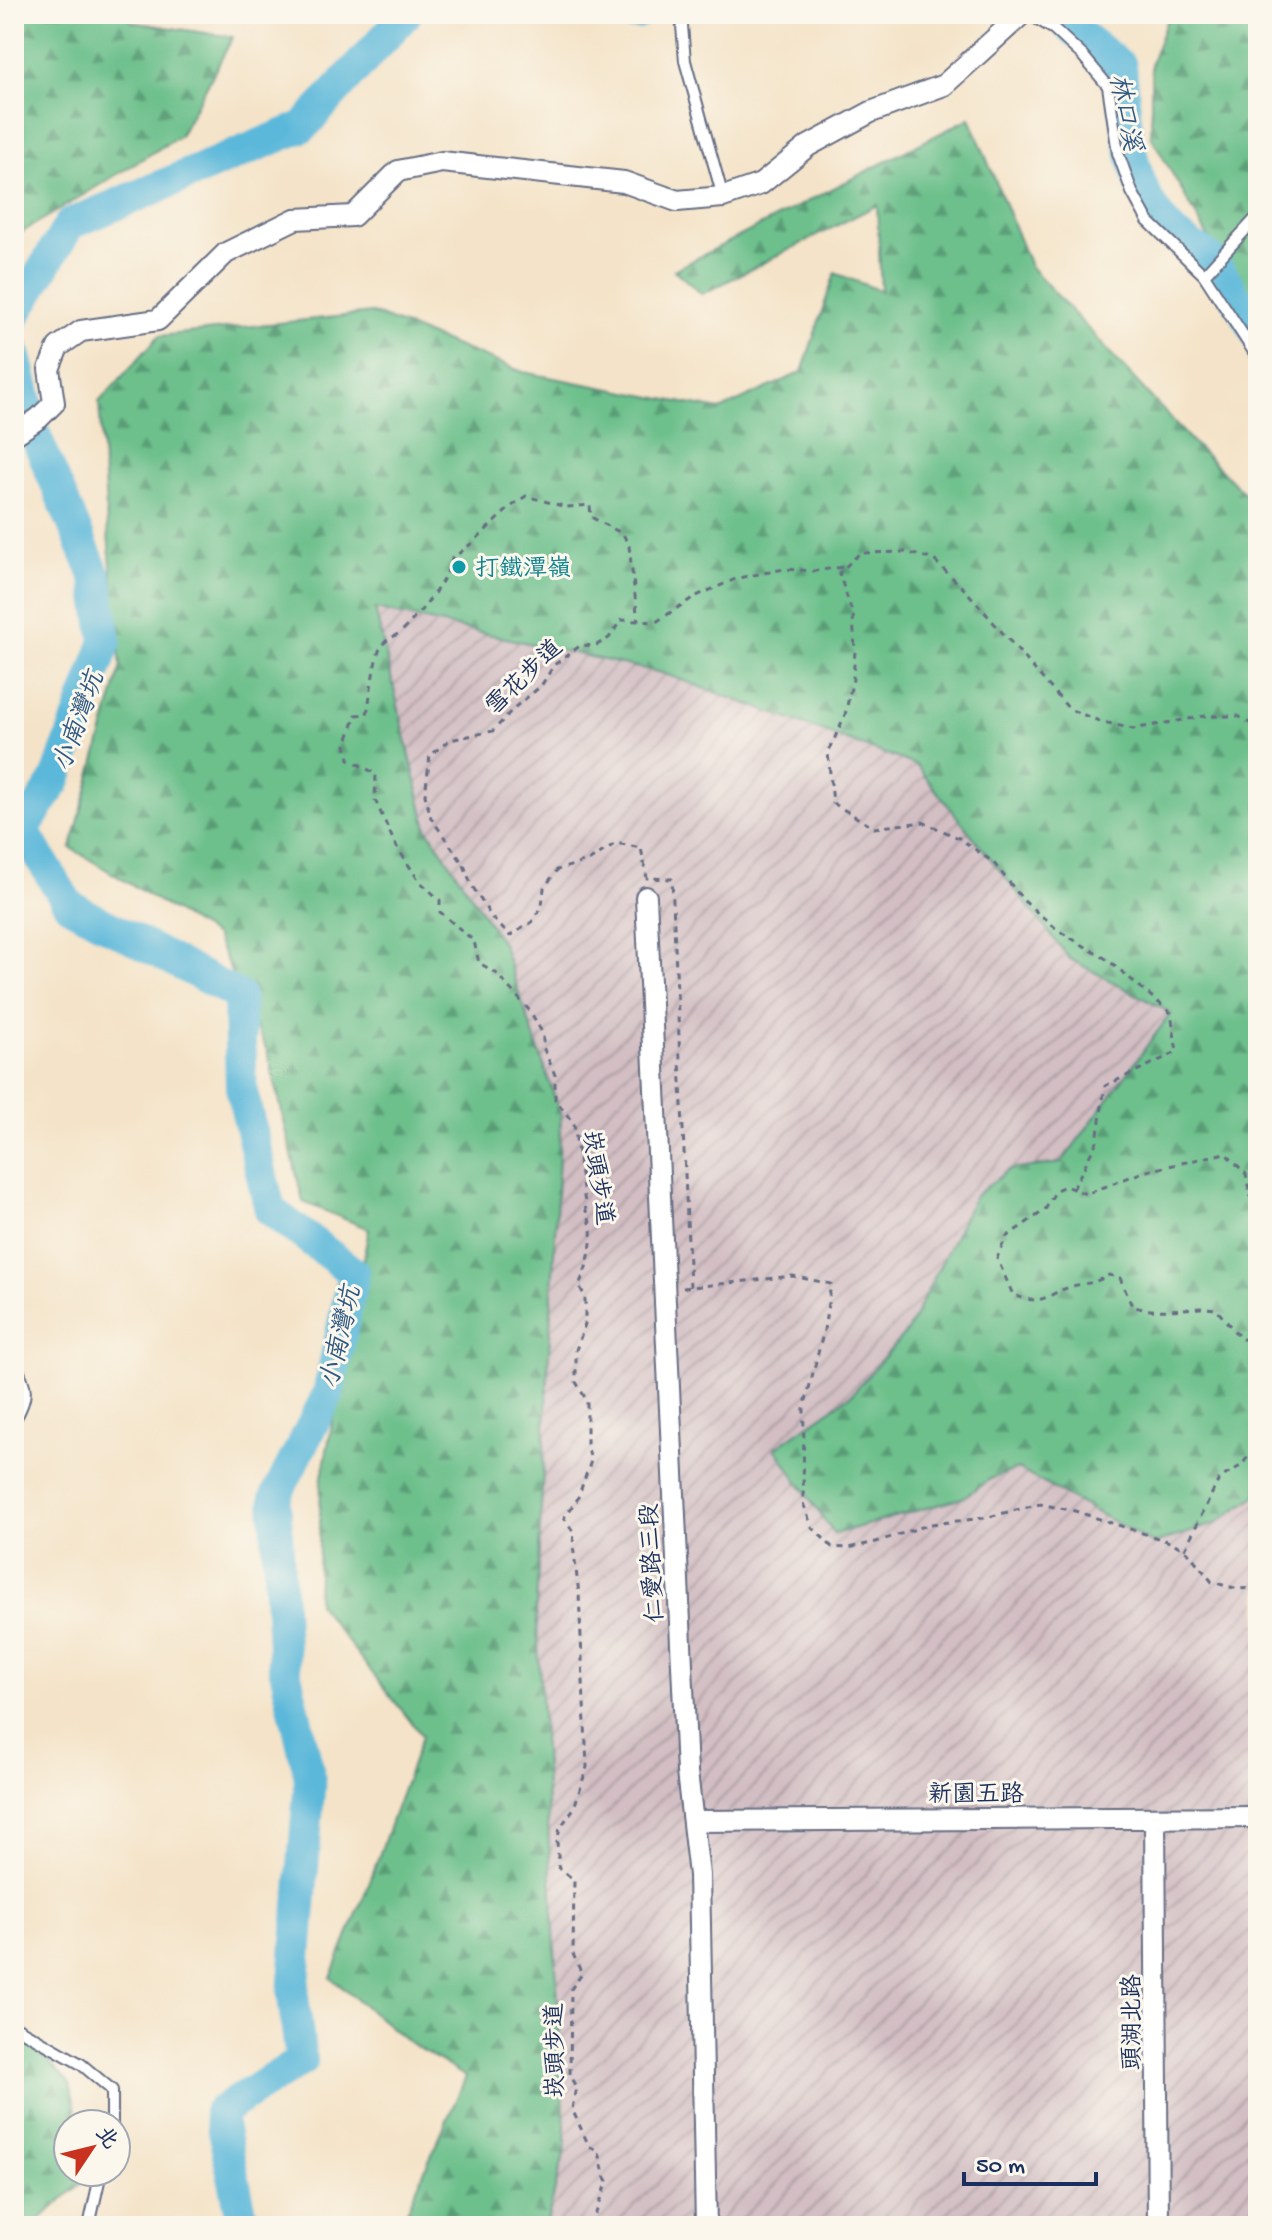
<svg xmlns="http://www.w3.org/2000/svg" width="1272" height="2240" font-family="'Gochi Hand','LXGW WenKai TC',sans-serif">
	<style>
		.industrial { fill: url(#industrial-furrows) }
		.forest { fill: url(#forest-firs); stroke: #447875; stroke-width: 2 }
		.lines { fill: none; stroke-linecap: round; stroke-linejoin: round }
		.river { stroke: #5cb8da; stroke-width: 32 }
		.service-casing { stroke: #676e83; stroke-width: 14 }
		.minor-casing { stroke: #676e83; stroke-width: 24 }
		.path { stroke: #676e83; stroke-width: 3; stroke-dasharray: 6 6; stroke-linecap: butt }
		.service { stroke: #fff; stroke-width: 10 }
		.minor { stroke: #fff; stroke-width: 20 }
		.culture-dot { fill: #0f9aa8; stroke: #fbf7ec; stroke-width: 3 }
		.labels { text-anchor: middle; stroke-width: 6; stroke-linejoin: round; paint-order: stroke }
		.culture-label { font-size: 24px; fill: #0d838f; stroke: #fbf7ec; text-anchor: start }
		.street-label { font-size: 24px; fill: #1b2f5e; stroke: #fbf7ec }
		.water-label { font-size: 26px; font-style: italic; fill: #2e5883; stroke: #fbf7ec }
	</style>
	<defs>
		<pattern id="industrial-furrows" width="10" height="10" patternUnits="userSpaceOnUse" patternTransform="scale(2)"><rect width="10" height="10" fill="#d2bec3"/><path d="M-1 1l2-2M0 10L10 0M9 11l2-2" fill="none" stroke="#aa9ba2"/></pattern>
		<pattern id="forest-firs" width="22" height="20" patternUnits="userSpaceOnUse" patternTransform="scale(2)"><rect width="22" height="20" fill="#6dc08c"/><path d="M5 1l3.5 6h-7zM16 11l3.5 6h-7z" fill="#599c76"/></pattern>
	</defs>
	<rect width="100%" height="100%" fill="#fbf7ec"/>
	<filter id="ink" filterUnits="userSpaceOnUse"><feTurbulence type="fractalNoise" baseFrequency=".0125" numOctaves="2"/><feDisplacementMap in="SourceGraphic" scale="16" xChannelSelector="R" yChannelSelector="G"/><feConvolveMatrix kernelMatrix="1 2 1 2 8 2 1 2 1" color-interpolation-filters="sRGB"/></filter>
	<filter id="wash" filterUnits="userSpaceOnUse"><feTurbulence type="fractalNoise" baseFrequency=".006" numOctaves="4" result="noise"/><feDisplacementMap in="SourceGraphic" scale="32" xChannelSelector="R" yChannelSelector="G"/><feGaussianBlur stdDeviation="1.8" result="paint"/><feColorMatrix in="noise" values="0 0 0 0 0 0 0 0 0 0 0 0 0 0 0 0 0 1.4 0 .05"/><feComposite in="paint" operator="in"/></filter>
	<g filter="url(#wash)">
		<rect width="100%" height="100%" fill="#f4e3c8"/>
		<path class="industrial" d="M375 608 662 673 916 765 1069 959 1171 1013 1061 1163 1008 1170 974 1197 908 1330 851 1395 775 1449 962 1498 990 1479 1018 1469 1154 1544 1215 1524 1258 1494V2226H546L566 2146 536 1607 561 1116 502 943 427 828Z"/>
		<path class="forest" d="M14 14H128L132 22 233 37 180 136 14 237Z
			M1169 14H1258V296L1237 288 1151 136V63Z
			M970 118 1030 266 1195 445 1258 506V1494L1215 1524 1154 1544 1018 1469 990 1479 962 1498 834 1534 775 1448 851 1395 908 1330 974 1197 1008 1170 1061 1163 1171 1013 1070 959 916 765 662 673 375 609 427 828 502 943 561 1116 536 1608 566 2146 546 2226H400L466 2077 407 2041 331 1978 371 1878 422 1736 317 1603 321 1482 369 1229 303 1202 268 1053 215 936 71 848 121 667 107 525 99 402 159 336 372 313 523 372 720 410 802 372 835 273 881 291 877 205 702 294 674 270Z
			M14 2026 70 2083 79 2124H68V2172H89L90 2176 32 2226H14Z"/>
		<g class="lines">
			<path class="river" d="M629 14H637
				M1065 14 1069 26 1121 66C1126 123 1128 190 1173 233 1185 244 1203 250 1213 262 1230 284 1244 312 1258 336
				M14 317 70 224 304 126 406 14
				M14 349 28 406
				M34 432 96 578 106 641 55 782 23 830 69 905 239 996 241 1087 270 1210 354 1273 328 1394 275 1498 284 1666 310 1778 293 1995 301 2061 219 2112 244 2226"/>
		</g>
	</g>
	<g filter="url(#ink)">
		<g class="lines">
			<g class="service-casing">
				<path id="service" d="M681 14 685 61 723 197
					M1029 14 1054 29 1083 56 1108 86 1118 153 1132 192 1148 221 1204 275 1258 358
					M1204 275 1258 216
					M14 1363C28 1387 29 1396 14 1421
					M14 2026 81 2064 112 2090V2124
					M89 2226 101 2172"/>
			</g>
			<g class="minor-casing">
				<path id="minor" d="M14 435 39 418 54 403 49 369 58 347 81 331 158 320 226 253 295 219 353 216 398 171 442 162 624 182 677 201 723 197 761 184 808 146 871 112 944 85 1022 14
					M646 897 687 1772 699 1875 706 2226
					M1155 1818 1158 2226
					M694 1821 1258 1817"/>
			</g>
			<path class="path" d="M1073 1189 1097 1141 1105 1086 1177 1052 1171 1013 1108 960 1059 931 1024 901 993 862 959 838 923 822 874 828 833 803 828 753 845 715 853 679 855 651 853 615 839 573 860 553 905 552 933 559 967 592 1069 709 1099 721 1133 729 1205 716H1238L1258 728
				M1258 1208H1253L1246 1174 1225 1153 1143 1172 1086 1194 1065 1186 1056 1190 1045 1210 1006 1237 997 1258 1013 1295C1046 1307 1045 1294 1073 1286 1089 1282 1091 1285 1109 1275L1120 1278 1132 1306C1160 1316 1186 1305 1216 1309L1241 1339 1258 1341
				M690 1287 672 879 647 878 641 848 616 843 590 860 557 870 544 888 542 906 532 922 510 936 492 918 471 884 464 865 431 818 425 795 430 755 450 740 493 731 514 708 541 686 554 665 581 645 595 646 609 638 621 620 656 622 694 597 738 578 784 569 814 571 843 567
				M683 1288 793 1276 831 1284 824 1330 804 1408 803 1503 812 1527 832 1547 848 1548 876 1542 931 1524 984 1518 1040 1504 1075 1511 1173 1543 1188 1552 1212 1582 1238 1589 1258 1588
				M1185 1549 1219 1479 1242 1465 1258 1442
				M591 2226 608 2181 604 2174 599 2152 589 2146 572 2109 576 2087 570 2076 571 1989 582 1974 573 1954 574 1880 559 1868 557 1842 560 1828 574 1808 587 1767 579 1594 573 1545 574 1533 564 1518 577 1500 591 1461 587 1444V1401L576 1382V1350L585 1324V1297L579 1285C589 1264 597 1233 586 1211L574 1124 555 1099V1075L543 1047V1034L530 1011 495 972 479 963 474 941 440 912V900L419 881 395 844 375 800 376 774 349 759 346 745 356 715 367 714C371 694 372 670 379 651 384 638 394 638 402 631 417 617 450 577 452 558 479 541 498 514 526 496L566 507 590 505 591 517 623 534 629 546 638 621"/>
			<use href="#service" class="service"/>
			<use href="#minor" class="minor"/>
		</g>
	</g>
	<circle class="culture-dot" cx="459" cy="567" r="8"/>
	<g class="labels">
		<g class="culture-label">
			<text x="475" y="575">打鐵潭嶺</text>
		</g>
		<g class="street-label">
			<text transform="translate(523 676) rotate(-44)" y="8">雪花步道</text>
			<text transform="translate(599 1177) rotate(81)" y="8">崁頭步道</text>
			<text transform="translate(651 1563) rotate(-93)" y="8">仁愛路三段</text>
			<text x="976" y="1801">新園五路</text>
			<text transform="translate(1131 2022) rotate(-90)" y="8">頭湖北路</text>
			<text transform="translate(554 2051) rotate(-91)" y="8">崁頭步道</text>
		</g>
		<g class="water-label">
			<text transform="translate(1127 112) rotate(79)" y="9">林口溪</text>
			<text transform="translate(77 721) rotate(-70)" y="9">小南灣坑</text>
			<text transform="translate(339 1337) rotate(-77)" y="9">小南灣坑</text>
		</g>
	</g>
	<rect width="1272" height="2240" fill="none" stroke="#fbf7ec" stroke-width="48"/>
	<g transform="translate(92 2148) rotate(55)"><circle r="38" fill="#fbf7ec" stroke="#a1a7b3" stroke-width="2"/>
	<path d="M0-6L14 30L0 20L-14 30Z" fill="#c8321e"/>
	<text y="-12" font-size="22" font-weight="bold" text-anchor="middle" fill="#1b2f5e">北</text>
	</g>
	<path d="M964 2172v12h132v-12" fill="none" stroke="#1b2f5e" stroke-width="4"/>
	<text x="976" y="2172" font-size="24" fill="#1b2f5e" stroke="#fbf7ec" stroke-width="6" paint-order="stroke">50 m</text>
</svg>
